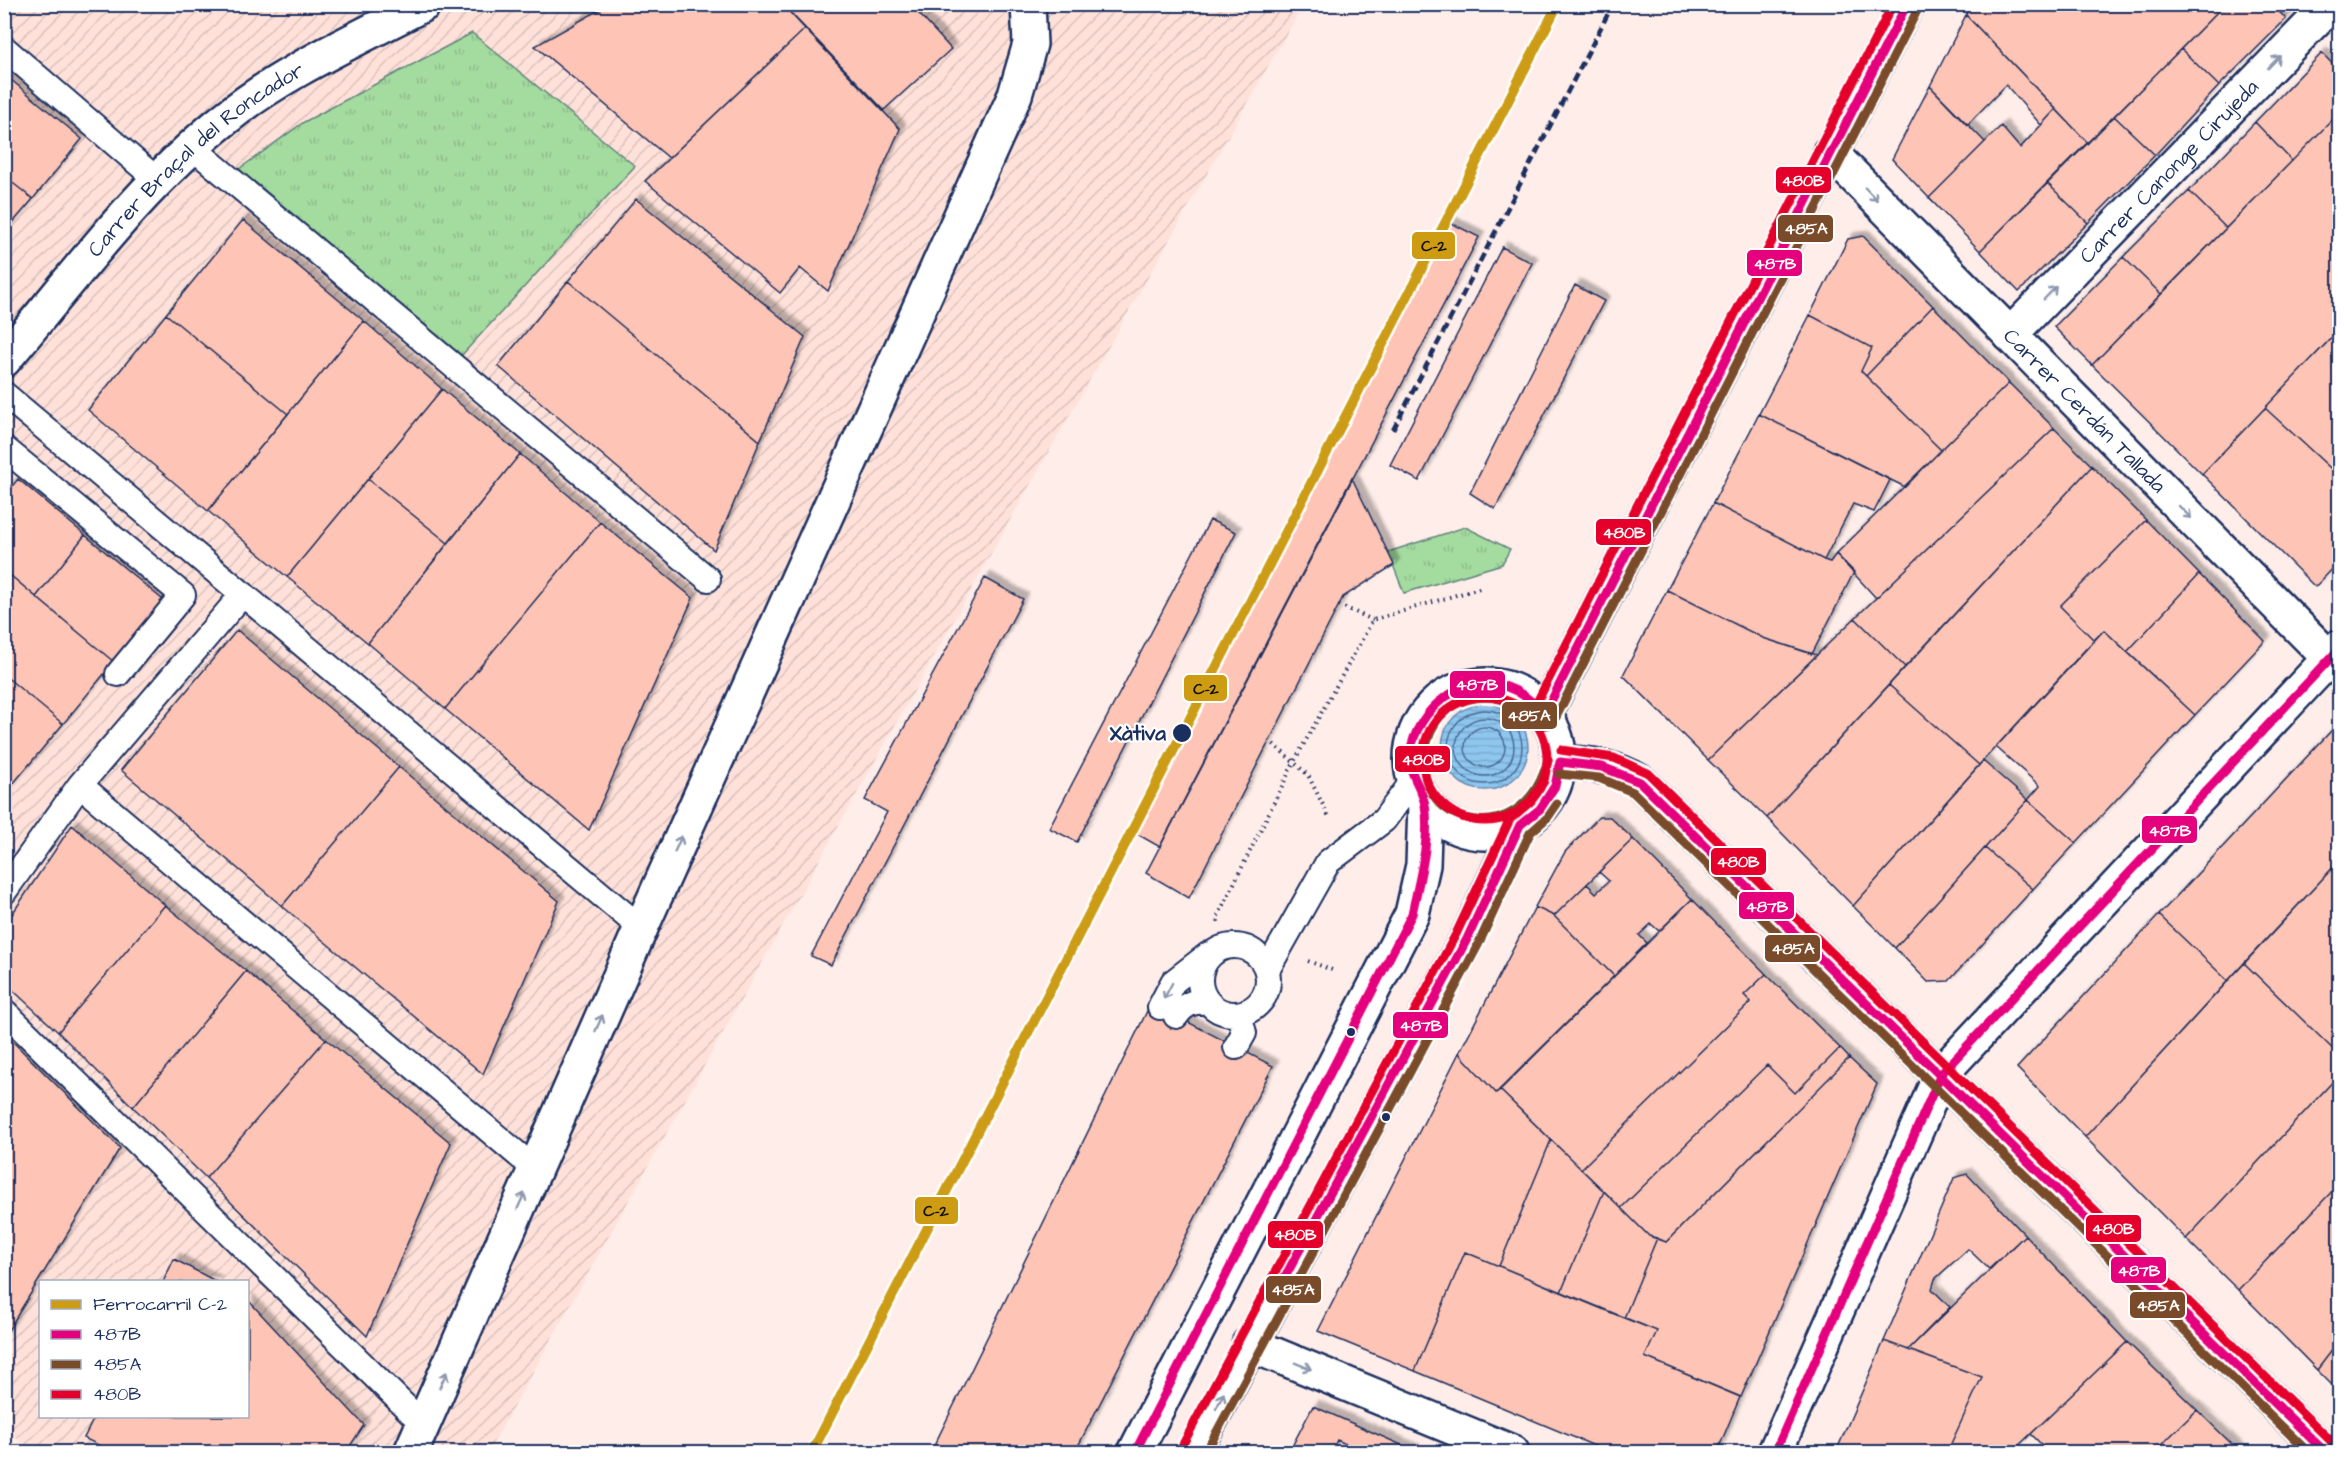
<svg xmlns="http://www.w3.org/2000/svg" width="2344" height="1457" font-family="'Architects Daughter',sans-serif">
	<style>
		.industrial { fill: url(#industrial-furrows); fill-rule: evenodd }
		.grass { fill: url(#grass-tufts); stroke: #60857e; stroke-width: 1.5 }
		.water { fill: url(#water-rules); stroke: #608ab4; stroke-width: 1.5 }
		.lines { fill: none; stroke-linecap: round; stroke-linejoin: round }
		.shore { stroke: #496b97; stroke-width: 1.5 }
		.building { fill: #fec4b5; stroke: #1b2f5e; stroke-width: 1.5; filter: url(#shadow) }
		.lane-casing { stroke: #1b2f5e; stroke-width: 28 }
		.street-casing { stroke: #1b2f5e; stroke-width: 38 }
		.secondary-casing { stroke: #1b2f5e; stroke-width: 38 }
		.path { stroke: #1b2f5e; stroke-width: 4; stroke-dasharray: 1.5 4.5; stroke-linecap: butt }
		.lane { stroke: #fff; stroke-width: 24 }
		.street { stroke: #fff; stroke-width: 33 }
		.secondary { stroke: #fff; stroke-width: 33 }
		.rail { stroke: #1b2f5e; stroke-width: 4.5; stroke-dasharray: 9 4.5; stroke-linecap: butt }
		.bus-1-casing { stroke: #fff; stroke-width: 14 }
		.bus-2-casing { stroke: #fff; stroke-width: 14 }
		.bus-3-casing { stroke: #fff; stroke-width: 14 }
		.bus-1 { stroke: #e5007d; stroke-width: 9 }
		.bus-2 { stroke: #7a4b2a; stroke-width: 9 }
		.bus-3 { stroke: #e4002b; stroke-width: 9 }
		.rail-1-casing { stroke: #fff; stroke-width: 15 }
		.rail-1 { stroke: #cd9c13; stroke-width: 10 }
		.oneway { stroke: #8d97ae }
		.stop-dot { fill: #1b2f5e; stroke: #fff; stroke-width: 2 }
		.labels { text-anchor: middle; stroke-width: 4.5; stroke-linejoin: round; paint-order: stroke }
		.street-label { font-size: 21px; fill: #1b2f5e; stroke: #fff }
		.stop-label { font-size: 21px; font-weight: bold; fill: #1b2f5e; stroke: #fff; text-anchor: end }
		.line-badge { stroke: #fff; stroke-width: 2 }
		.badge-label { font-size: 16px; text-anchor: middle; font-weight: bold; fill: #fff }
		.pale-badge-label { font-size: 16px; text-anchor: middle; font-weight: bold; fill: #111 }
	</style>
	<defs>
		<pattern id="industrial-furrows" width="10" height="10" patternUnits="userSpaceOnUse" patternTransform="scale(1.5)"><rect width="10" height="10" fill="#ffe1d9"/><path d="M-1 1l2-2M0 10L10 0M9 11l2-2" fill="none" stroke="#dac1bd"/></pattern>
		<pattern id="grass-tufts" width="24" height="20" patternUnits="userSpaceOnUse" patternTransform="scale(1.5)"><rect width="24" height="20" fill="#a4db9f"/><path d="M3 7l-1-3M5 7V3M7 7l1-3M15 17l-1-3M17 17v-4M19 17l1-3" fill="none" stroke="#8dbc8b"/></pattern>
		<pattern id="water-rules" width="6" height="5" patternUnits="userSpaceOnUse" patternTransform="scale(1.5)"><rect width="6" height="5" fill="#8ec6ed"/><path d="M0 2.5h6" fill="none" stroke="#7aaace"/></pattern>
		<filter id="shadow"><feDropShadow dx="5.5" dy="-5.5" stdDeviation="1.5" flood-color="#0004"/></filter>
	</defs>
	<rect width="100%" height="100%" fill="#ffede9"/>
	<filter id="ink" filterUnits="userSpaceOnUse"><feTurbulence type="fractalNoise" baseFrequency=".0167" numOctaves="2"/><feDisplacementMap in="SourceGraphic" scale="12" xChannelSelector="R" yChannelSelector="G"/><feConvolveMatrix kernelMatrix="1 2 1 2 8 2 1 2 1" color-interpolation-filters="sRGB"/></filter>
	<g filter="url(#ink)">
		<path class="industrial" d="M5 5H1303L1006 527 488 1452H35L5 1430ZM40 1282H248V1416H40Z"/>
		<path class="grass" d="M472 33 635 166 461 356 239 169 304 122Z
			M1465 527 1510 549 1502 564 1404 593 1388 552Z"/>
		<path class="water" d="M1442 747a43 43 0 1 1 86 0a43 43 0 1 1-86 0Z"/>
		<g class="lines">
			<path class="shore" d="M1448 747a37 37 0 1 1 74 0a37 37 0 1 1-74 0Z
				M1456 747a29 29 0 1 1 58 0a29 29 0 1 1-58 0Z
				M1465 747a20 20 0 1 1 40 0a20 20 0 1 1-40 0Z"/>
		</g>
		<path class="building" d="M610 4H782L805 29 669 158 535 46Z
			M782 4H910L951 49 884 110Z
			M1971 4H2225L2088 143 1966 15Z
			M2225 4H2272L2286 19 2219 86 2181 49Z
			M1966 15 2056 109 2041 125 2006 85 1967 125 1930 86Z
			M805 29 900 129 828 291 800 268 780 293 645 181Z
			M2181 49 2219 86 2155 155 2114 116Z
			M2322 53 2340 72V112L2292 161 2255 122Z
			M4 74 82 139 33 199 4 176Z
			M1930 86 1985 142 1929 198 1892 159Z
			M2056 109 2088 143 1980 251 1929 198 2001 126 2020 148Z
			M2340 112V329L2202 474 2092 365Z
			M2114 116 2155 155 2088 223 2047 183Z
			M2255 122 2292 161 2226 228 2189 191Z
			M4 176 33 199 4 233Z
			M2047 183 2088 223 2019 292 1980 251Z
			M2189 191 2226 228 2161 294 2123 257Z
			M636 199 805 337 760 441 568 281Z
			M243 220 364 321 288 414 166 314Z
			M1451 223 1479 237 1160 847 1137 834Z
			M1863 236 1933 306 1866 376 1861 371 1872 348 1810 315 1848 239Z
			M1502 247 1532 263 1419 481 1390 465Z
			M2123 257 2161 294 2092 365 2054 327Z
			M568 281 760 441 714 550 498 366Z
			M1575 285 1604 301 1495 509 1470 493Z
			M1933 306 2009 383 1941 450 1866 376Z
			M166 314 288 414 208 511 88 410Z
			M1810 315 1872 348 1861 371 1941 450 1905 487 1759 414Z
			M364 321 442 389 287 577 208 511Z
			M2332 337 2340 345V477L2265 408Z
			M2009 383 2054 428 1876 598 1836 554Z
			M442 389 520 454 448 543 368 479Z
			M2265 408 2340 477V561L2315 587 2202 474Z
			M1759 414 1890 480 1874 512 1853 504 1824 560 1713 503Z
			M2054 428 2092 466 1905 667 1855 618Z
			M520 454 600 522 445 709 368 643Z
			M2092 466 2146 520 2060 606 2094 640 1979 765 1889 685Z
			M1352 478 1394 565 1343 597 1189 898 1146 873Z
			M18 479 85 535 36 597 4 570V496Z
			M368 479 448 543 368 643 287 577Z
			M1713 503 1824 560 1830 562 1836 554 1854 572 1812 654 1763 638 1667 590Z
			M1210 520 1236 532 1077 842 1049 828Z
			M2146 520 2199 574 2127 652 2104 630 2094 640 2060 606Z
			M600 522 693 598 589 830 445 709Z
			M85 535 163 600 114 662 36 597Z
			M4 570 114 662 63 724 4 675Z
			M2199 574 2265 641 2195 715 2127 652Z
			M985 578 1023 599 831 965 811 956 887 812 865 800Z
			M1667 590 1763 638 1817 655 1708 760 1623 675Z
			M1855 618 1905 667 1767 818 1708 760Z
			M237 630 399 767 282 906 121 770Z
			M2104 630 2195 715 2076 843 2028 800 2040 786 1996 747Z
			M4 675 63 724 7 791 4 789Z
			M1889 685 1979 765 1853 906 1767 818Z
			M2340 729V860L2228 981 2159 915 2331 731Z
			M1983 761 2028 800 1895 948 1853 906Z
			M399 767 559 901 483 1074 282 906Z
			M2028 800 2076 843 2033 889 1985 848Z
			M1599 817H1610L1633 839 1554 916 1535 907 1565 852Z
			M72 825 165 905 58 1032 4 982V926Z
			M1633 839 1692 899 1659 931 1651 924 1639 935 1647 943 1614 976 1554 916 1587 884 1596 893 1609 881 1599 872Z
			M1985 848 2033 889 1949 981 1928 982 1895 948Z
			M2340 860V1056L2244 963Z
			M1692 899 1766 974 1744 995 1751 1002 1581 1169 1500 1090Z
			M165 905 246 971 133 1107 58 1032Z
			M1535 907 1554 916 1614 976 1496 1093 1459 1053Z
			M2159 915 2228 981 2085 1137 2017 1068Z
			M2244 963 2340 1056V1074L2186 1239 2085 1137Z
			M246 971 326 1039 206 1178 133 1107Z
			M1766 974 1840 1048 1795 1093 1767 1065 1621 1208 1581 1169 1751 1002 1744 995Z
			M1151 1003 1273 1066 1075 1452H931Z
			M4 1033 120 1148 4 1337Z
			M326 1039 451 1143 367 1336 206 1178Z
			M1840 1048 1849 1058 1666 1242 1649 1236 1621 1208 1767 1065 1795 1093Z
			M1459 1053 1496 1093 1500 1090 1551 1140 1499 1266 1465 1252 1415 1371 1318 1331Z
			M1849 1058 1877 1084 1741 1397 1645 1357 1657 1331 1624 1318 1657 1238 1666 1242Z
			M2340 1074V1183L2238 1290 2186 1239Z
			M1551 1140 1604 1191 1561 1292 1499 1266Z
			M1967 1174 2025 1235 1989 1269 1968 1249 1935 1279 1932 1289 1950 1307 1908 1350 1884 1341 1954 1178Z
			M2340 1183V1340L2317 1370 2238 1290Z
			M1604 1191 1649 1236 1657 1238 1624 1318 1561 1292Z
			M2025 1235 2127 1342 2012 1452H1950L1948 1450 1982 1377 1908 1350Z
			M1465 1252 1657 1331 1645 1357 1740 1397 1717 1452H1609L1415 1371Z
			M174 1259 217 1282H163Z
			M248 1300 364 1425 346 1452H112L84 1438 95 1416H248Z
			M2340 1340V1393L2317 1370Z
			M1884 1341 1982 1377 1948 1450 1950 1452H1836Z
			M2127 1342 2197 1410 2154 1452H2049L2031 1434Z
			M1313 1406 1415 1451 1364 1452 1337 1440 1331 1452H1289Z
			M2197 1410 2240 1452H2154Z"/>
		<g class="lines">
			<g class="lane-casing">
				<path id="lane" d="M4 48 156 179
					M192 147 708 579
					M4 394 641 928
					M4 448 183 595 118 674
					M80 785 535 1169
					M4 892 80 785 243 594
					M1200 980a34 34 0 1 1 68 0a34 34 0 1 1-68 0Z
					M1267 970 1328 862 1384 820 1413 781
					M1160 1007 1173 982 1209 954
					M4 1011 423 1424
					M1176 1016C1185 1004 1192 1001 1207 1002
					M1236 1047 1244 1033 1239 1014"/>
			</g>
			<g class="street-casing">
				<g id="street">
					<path id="s1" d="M1830 152 2340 669"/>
					<path id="s2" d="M2010 335 2328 7"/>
					<path id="s3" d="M4 360C75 276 140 186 226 118 284 71 358 39 424 4"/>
					<path d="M1249 1344 1512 1452"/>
					<path d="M411 1452 641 928 1015 95 1030 44 1028 4"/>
					<path d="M1135 1452 1412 914 1423 865 1425 804"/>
					<path d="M1193 1452 1467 939 1520 825"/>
				</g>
			</g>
			<g class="secondary-casing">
				<path id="secondary" d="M1411 759a74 74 0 1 1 148 0a74 74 0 1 1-148 0Z
					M1545 713 1907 4
					M1560 762C1590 764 1614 766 1640 782L2325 1452
					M1775 1452 1941 1074 2340 647"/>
			</g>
			<path class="path" d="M1339 605 1373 620
				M1269 740 1308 775 1330 819
				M1218 922 1217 918 1295 760 1373 620 1483 587
				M1308 961 1332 970"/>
			<use href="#lane" class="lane"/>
			<use href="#street" class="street"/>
			<use href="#secondary" class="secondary"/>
			<path class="rail" d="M1393 430 1613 4"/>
			<g class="bus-1-casing">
				<path id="bus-1" d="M1560 762 1602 767 1640 782 2325 1452
					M1278 1290 1467 939 1520 825 1540 809 1555 786 1560 762
					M1135 1452 1412 914C1419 880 1431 840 1425 805 1422 787 1407 773 1410 753 1417 709 1462 672 1507 687 1522 692 1533 703 1545 713L1907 4
					M1775 1452 1941 1074 2340 648"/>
			</g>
			<g class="bus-2-casing">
				<path id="bus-2" d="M1548 759C1522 863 1395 821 1430 734 1444 697 1486 689 1518 706 1527 710 1533 723 1543 725 1549 726 1552 723 1555 719L1918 9
					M1559 774 1599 778 1633 792 2308 1452
					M1206 1452 1478 945 1530 833 1548 817 1557 804"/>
			</g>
			<g class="bus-3-casing">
				<path id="bus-3" d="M1423 759a62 62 0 1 1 124 0a62 62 0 1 1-124 0Z
					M1534 708 1893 4
					M1561 750 1614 758 1648 773 2333 1443
					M1182 1446 1456 934 1510 819 1531 801 1544 781 1548 760"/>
			</g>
			<use href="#bus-1" class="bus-1"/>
			<use href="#bus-2" class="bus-2"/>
			<use href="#bus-3" class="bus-3"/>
			<g class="rail-1-casing">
				<path id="rail-1" d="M812 1452 1558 4"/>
			</g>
			<use href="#rail-1" class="rail-1"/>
		</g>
		<defs><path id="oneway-shaft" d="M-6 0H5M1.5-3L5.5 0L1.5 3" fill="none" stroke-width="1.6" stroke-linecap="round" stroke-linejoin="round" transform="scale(1.5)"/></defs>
		<g class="oneway">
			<use href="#oneway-shaft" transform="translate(2274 62) rotate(-46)"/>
			<use href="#oneway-shaft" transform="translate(1871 194) rotate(46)"/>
			<use href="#oneway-shaft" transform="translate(2050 293) rotate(-46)"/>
			<use href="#oneway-shaft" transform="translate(2185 512) rotate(45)"/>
			<use href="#oneway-shaft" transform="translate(678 844) rotate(-66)"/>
			<use href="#oneway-shaft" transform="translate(1168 991) rotate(118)"/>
			<use href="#oneway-shaft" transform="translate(599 1023) rotate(-66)"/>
			<use href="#oneway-shaft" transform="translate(521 1201) rotate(-66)"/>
			<use href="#oneway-shaft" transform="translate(1303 1366) rotate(22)"/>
			<use href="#oneway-shaft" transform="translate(443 1380) rotate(-66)"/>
			<use href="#oneway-shaft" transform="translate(1220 1401) rotate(-63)"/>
		</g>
	</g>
	<g class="stop-dot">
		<circle cx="1182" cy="733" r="10"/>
		<circle cx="1351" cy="1032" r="5"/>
		<circle cx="1386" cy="1117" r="5"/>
	</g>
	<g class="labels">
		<g class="street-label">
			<text dy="7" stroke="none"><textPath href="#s3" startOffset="279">Carrer Braçal del Roncador</textPath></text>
			<text dy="7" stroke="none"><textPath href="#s2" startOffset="228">Carrer Canonge Cirujeda</textPath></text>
			<text dy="7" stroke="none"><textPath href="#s1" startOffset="363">Carrer Cerdán Tallada</textPath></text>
		</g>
		<g class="stop-label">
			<text x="1166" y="740">Xàtiva</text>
		</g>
	</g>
	<g class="line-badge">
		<rect x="1775" y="166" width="57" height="28" rx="6" fill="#e4002b"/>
		<rect x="1777" y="214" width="57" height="29" rx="6" fill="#7a4b2a"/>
		<rect x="1411" y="231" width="45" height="29" rx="6" fill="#cd9c13"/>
		<rect x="1746" y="249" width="57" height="28" rx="6" fill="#e5007d"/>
		<rect x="1595" y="518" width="57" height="28" rx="6" fill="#e4002b"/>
		<rect x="1449" y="670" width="57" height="29" rx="6" fill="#e5007d"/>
		<rect x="1183" y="674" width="45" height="28" rx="6" fill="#cd9c13"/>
		<rect x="1501" y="701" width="57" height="29" rx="6" fill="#7a4b2a"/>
		<rect x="1394" y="745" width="57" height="28" rx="6" fill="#e4002b"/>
		<rect x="2141" y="815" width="57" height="29" rx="6" fill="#e5007d"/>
		<rect x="1710" y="847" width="57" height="29" rx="6" fill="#e4002b"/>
		<rect x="1738" y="891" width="57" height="29" rx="6" fill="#e5007d"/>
		<rect x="1764" y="934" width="57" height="29" rx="6" fill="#7a4b2a"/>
		<rect x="1392" y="1011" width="57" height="28" rx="6" fill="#e5007d"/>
		<rect x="914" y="1196" width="45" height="29" rx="6" fill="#cd9c13"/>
		<rect x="2085" y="1214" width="57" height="29" rx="6" fill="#e4002b"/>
		<rect x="1267" y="1220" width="57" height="29" rx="6" fill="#e4002b"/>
		<rect x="2110" y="1256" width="57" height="28" rx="6" fill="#e5007d"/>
		<rect x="1265" y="1275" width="57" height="29" rx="6" fill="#7a4b2a"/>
		<rect x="2129" y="1291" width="57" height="28" rx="6" fill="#7a4b2a"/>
	</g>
	<g class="badge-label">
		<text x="1803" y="186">480B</text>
		<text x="1806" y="234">485A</text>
		<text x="1775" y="269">487B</text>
		<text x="1624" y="538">480B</text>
		<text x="1477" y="690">487B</text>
		<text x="1529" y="721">485A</text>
		<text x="1423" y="765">480B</text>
		<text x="2170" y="836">487B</text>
		<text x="1738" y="867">480B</text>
		<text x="1767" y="912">487B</text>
		<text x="1793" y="954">485A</text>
		<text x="1421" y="1031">487B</text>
		<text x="2113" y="1234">480B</text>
		<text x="1295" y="1240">480B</text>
		<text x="2139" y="1276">487B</text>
		<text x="1293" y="1295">485A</text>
		<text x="2158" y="1311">485A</text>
	</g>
	<g class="pale-badge-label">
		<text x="1434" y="251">C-2</text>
		<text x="1206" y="694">C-2</text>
		<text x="936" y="1216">C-2</text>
	</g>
	<rect width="2344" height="1457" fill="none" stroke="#fff" stroke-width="24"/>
	<rect x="12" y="12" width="2320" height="1433" fill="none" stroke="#1b2f5e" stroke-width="2" filter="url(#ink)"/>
	<rect x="39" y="1280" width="210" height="138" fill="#ffffff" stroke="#a4acbf" stroke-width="1.5"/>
	<rect x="51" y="1300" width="30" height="9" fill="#cd9c13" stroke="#a4acbf" stroke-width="1.5"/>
	<text x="93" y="1310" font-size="18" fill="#1b2f5e">Ferrocarril C-2</text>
	<rect x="51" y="1330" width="30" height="9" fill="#e5007d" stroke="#a4acbf" stroke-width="1.5"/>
	<text x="93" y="1340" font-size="18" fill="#1b2f5e">487B</text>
	<rect x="51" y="1360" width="30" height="9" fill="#7a4b2a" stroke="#a4acbf" stroke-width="1.5"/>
	<text x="93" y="1370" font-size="18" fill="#1b2f5e">485A</text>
	<rect x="51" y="1390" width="30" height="9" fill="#e4002b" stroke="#a4acbf" stroke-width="1.5"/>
	<text x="93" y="1400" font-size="18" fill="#1b2f5e">480B</text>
</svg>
